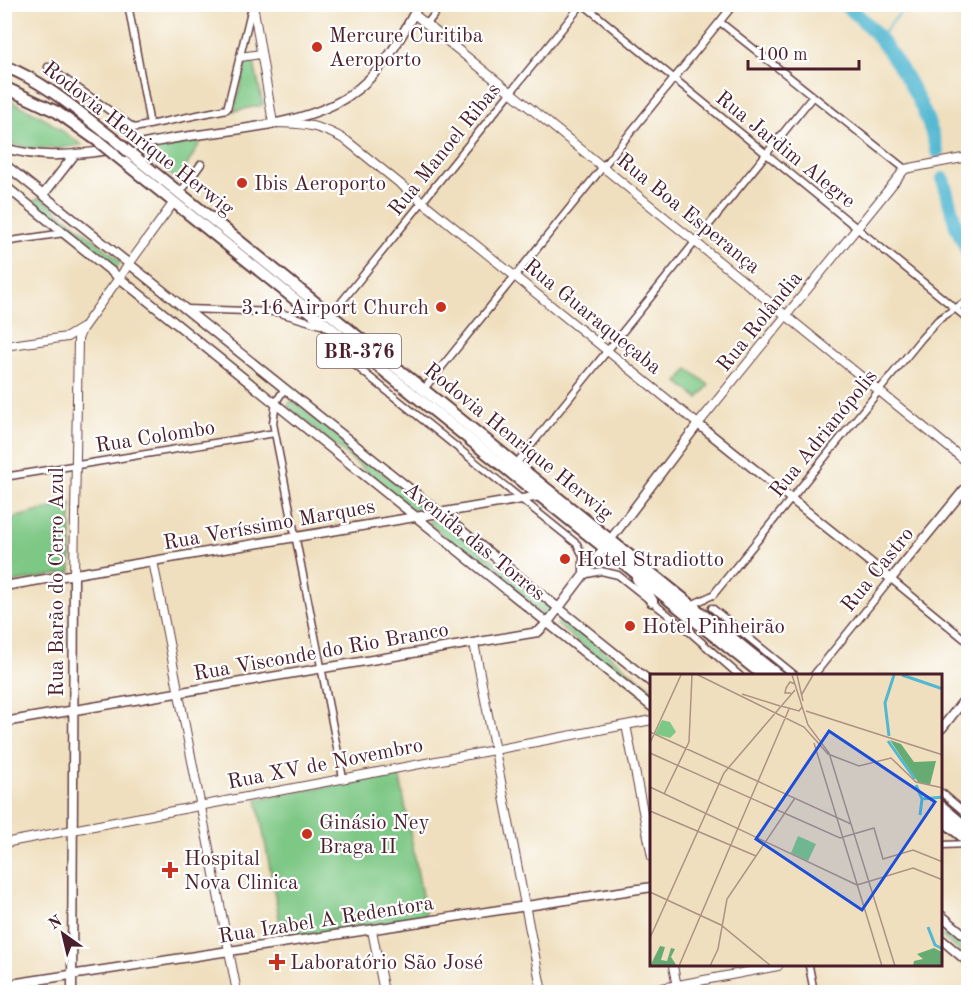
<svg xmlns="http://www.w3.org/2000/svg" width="973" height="997" font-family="'Old Standard TT',serif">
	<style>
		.green { fill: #7ec885; stroke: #647458; stroke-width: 1.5 }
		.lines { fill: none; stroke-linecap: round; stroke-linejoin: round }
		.stream { stroke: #52b8d1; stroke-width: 2 }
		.river { stroke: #52b8d1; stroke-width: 14 }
		.minor-casing { stroke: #633c41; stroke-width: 9 }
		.tertiary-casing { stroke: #633c41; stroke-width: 10 }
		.secondary-casing { stroke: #633c41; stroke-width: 11 }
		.trunk-casing { stroke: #633c41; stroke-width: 14 }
		.minor { stroke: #fff; stroke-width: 6 }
		.tertiary { stroke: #fff; stroke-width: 8 }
		.secondary { stroke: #fff; stroke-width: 8 }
		.trunk { stroke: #fff; stroke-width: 10 }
		.trunk-bridge-casing { stroke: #633c41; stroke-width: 14; stroke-linecap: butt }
		.trunk-bridge { stroke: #fff; stroke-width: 10 }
		.poi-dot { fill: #c8321e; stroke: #fff; stroke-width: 2 }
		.labels { text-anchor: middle; stroke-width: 4.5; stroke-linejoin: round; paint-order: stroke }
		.shield { fill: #fff; stroke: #80626b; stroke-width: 1.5 }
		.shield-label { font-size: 20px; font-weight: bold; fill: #4a1f2b }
		.poi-label { font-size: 21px; fill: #4a1f2b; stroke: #fff; text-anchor: start }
		.street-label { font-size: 21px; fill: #4a1f2b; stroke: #fff }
		.inset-river { fill: none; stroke: #52b8d1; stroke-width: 3 }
		.inset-road { fill: none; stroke: #ad9283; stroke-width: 1.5 }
		.view { fill: #1d4ed8; fill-opacity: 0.15; stroke: #1d4ed8; stroke-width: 3 }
		.inset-edge { fill: none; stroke: #4a1f2b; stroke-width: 3 }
	</style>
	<rect width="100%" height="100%" fill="#fff"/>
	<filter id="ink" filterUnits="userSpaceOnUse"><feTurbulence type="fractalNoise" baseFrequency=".0167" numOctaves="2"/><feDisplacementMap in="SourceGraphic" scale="12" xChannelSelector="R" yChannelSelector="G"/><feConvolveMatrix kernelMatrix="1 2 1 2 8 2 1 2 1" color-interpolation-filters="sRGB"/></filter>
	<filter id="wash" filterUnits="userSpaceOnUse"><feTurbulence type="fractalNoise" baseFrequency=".008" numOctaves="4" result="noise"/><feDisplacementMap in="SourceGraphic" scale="24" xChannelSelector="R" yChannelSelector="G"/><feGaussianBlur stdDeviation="1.35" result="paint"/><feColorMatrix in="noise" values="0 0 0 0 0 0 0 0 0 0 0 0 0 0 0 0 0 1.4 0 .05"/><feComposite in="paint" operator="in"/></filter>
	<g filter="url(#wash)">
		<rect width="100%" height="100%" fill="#efdfbe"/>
		<path class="green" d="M247 60H250L254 63 263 105 234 111Z
			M5 98 41 116 82 145C55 149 30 151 5 142Z
			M201 141 178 181 144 151Z
			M38 198 43 199 121 261 115 270 33 204Z
			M688 369 709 385 698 398 678 382Z
			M292 400 428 509 418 514 287 406Z
			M71 503V572L5 584V520Z
			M439 517 552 608 545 617 428 522Z
			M563 618 652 689V701L557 625Z
			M399 773 426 917 283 939 257 799Z
			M948 928 968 944V958L942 937Z
			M794 985 796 992H757Z"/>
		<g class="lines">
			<path class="stream" d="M879 38 905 7 912 4"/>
			<path class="river" d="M844 4C886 35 925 100 937 151
				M943 179 956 226 968 252"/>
		</g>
	</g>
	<g filter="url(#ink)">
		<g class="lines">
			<g class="minor-casing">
				<path id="minor" d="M128 4 150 125
					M583 4 968 319
					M720 22 905 169
					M427 24 442 4
					M48 67 134 128 227 109 252 7
					M180 193 201 164
					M4 242 64 233
					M186 309 277 312 321 325
					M331 315 582 4
					M334 333 346 358 577 544 583 556V575L601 571 618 575 691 633 740 676
					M285 388 276 402 273 423 343 778
					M424 389 734 4
					M516 464 813 96
					M4 477 275 433
					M691 605 713 595 921 339 938 320 968 300
					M712 608 796 676
					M813 676 891 579 968 642
					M942 793 968 815
					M942 845 968 844
					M809 966 814 992"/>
			</g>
			<g class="tertiary-casing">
				<path id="tertiary" d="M253 4 273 123C303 123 321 125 347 141L698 424 905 169 968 157
					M414 14 968 463
					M240 57 261 54
					M4 346 67 337 82 328
					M153 561 237 992
					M74 575 78 339 82 329 174 202
					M474 643 542 992
					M626 725 652 857
					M4 843 652 720
					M372 930 384 992
					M673 966 678 992
					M641 992 778 966"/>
			</g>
			<g class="secondary-casing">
				<path id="secondary" d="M4 148C23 153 40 156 58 155 98 154 137 145 176 138 228 130 302 126 347 97 382 74 400 40 419 4
					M4 167 7 166 652 683
					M4 185 652 707
					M43 195 75 154
					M4 586 540 496
					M4 722 538 632 548 622 698 424 891 579 968 485
					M942 728 968 695
					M942 916 968 938
					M942 940 968 962
					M4 985 652 887
					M72 992 74 575"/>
			</g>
			<g class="trunk-casing">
				<path id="trunk" d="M4 66C46 82 80 113 115 140
					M4 87 57 112 98 141
					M130 153 779 676
					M114 154 764 676
					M637 578 652 601
					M942 807 968 829
					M942 819 968 841"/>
			</g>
			<use href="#minor" class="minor"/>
			<use href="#tertiary" class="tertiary"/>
			<use href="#secondary" class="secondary"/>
			<use href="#trunk" class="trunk"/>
			<g class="trunk-bridge-casing">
				<path id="trunk-bridge" d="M115 140 130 153
					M98 141 114 154"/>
			</g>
			<use href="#trunk-bridge" class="trunk-bridge"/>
		</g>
	</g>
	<g class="poi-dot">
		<circle cx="317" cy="47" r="6"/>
		<circle cx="242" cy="183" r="6"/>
		<circle cx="441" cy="307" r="6"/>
		<circle cx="565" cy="559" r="6"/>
		<circle cx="630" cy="626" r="6"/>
		<circle cx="307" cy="834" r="6"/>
		<path d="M167 861h6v6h6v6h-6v6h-6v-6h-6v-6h6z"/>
		<path d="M274 953h6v6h6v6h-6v6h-6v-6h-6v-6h6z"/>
	</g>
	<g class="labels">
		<rect class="shield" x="317" y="334" width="84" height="34" rx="4.5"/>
		<g class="shield-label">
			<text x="359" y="358">BR-376</text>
		</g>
		<g class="poi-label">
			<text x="329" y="42">Mercure Curitiba<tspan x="329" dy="24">Aeroporto</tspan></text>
			<text x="254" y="190">Ibis Aeroporto</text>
			<text x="429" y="314" text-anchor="end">3.16 Airport Church</text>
			<text x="577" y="566">Hotel Stradiotto</text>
			<text x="642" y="633">Hotel Pinheirão</text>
			<text x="319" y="829">Ginásio Ney<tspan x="319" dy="24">Braga II</tspan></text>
			<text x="184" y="865">Hospital<tspan x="184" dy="24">Nova Clinica</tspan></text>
			<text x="290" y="969">Laboratório São José</text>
		</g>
		<g class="street-label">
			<text transform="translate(139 138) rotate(38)" y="7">Rodovia Henrique Herwig</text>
			<text transform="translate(444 149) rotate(-51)" y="7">Rua Manoel Ribas</text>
			<text transform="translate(786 149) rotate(39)" y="7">Rua Jardim Alegre</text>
			<text transform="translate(689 213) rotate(39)" y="7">Rua Boa Esperança</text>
			<text transform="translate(593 316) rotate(39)" y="7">Rua Guaraqueçaba</text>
			<text transform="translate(759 321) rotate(-51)" y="7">Rua Rolândia</text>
			<text transform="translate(823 433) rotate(-51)" y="7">Rua Adrianópolis</text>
			<text transform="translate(155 436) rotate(-9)" y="7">Rua Colombo</text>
			<text transform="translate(519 441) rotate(39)" y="7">Rodovia Henrique Herwig</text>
			<text transform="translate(269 524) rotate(-10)" y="7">Rua Veríssimo Marques</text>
			<text transform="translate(475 541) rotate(39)" y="7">Avenida das Torres</text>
			<text transform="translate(877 569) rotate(-51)" y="7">Rua Castro</text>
			<text transform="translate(56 582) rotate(-90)" y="7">Rua Barão do Cerro Azul</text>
			<text transform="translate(321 651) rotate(-10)" y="7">Rua Visconde do Rio Branco</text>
			<text transform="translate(325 763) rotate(-11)" y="7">Rua XV de Novembro</text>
			<text transform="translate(326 919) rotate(-9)" y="7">Rua Izabel A Redentora</text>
		</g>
	</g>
	<g transform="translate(650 674)">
		<rect width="292" height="292" fill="#efdfbe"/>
		<path d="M12 46 20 48 26 58 20 64 5 60ZM148 162 166 170 158 187 141 179Z" fill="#7ec885"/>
		<path d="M240 66 251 70 264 88 286 87 280 111 268 108ZM10 272 15 273 11 286 17 287 21 274 25 275 21 283 27 292H0ZM284 274 292 278V292H263L264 287 273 285 267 280Z" fill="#66ac72"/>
		<path class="inset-river" d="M252 1 293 15M239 62 235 29 244 1M238 67 265 105M266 111 272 125 270 141M272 125 293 123M278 253 285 271 293 275"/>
		<path class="inset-road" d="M48 1 154 53 178 80 209 92 241 84 266 108 293 114M142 1 158 51 179 79 245 292M147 1 153 27M141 19H135L136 14 140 8 145 10M92 20 130 32M152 20 163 1M131 32 149 37 152 33M156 37 293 81M0 58 201 150M0 69 31 1M164 69 232 292M0 79 190 164 224 154 233 185 263 176 293 188M0 113 207 211M14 120 39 68 42 1M0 137 106 182M207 211 263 194 293 206M0 218 71 251 121 292M0 264 74 99 145 16M29 292 139 35M60 292 68 275 77 225 145 124"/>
		<path class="view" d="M179 57 285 128 212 236 106 165Z"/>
		<rect width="292" height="292" class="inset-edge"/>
	</g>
	<rect width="973" height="997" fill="none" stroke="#fff" stroke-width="24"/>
	<g transform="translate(63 934) rotate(326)" stroke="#ffffff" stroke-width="4.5" paint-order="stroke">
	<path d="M0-4.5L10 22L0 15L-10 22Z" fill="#4a1f2b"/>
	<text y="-9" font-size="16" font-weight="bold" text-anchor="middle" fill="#4a1f2b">N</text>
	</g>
	<path d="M748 60v9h111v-9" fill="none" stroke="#4a1f2b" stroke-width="3"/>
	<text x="757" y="60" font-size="18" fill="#4a1f2b" stroke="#ffffff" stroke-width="4.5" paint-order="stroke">100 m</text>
</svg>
